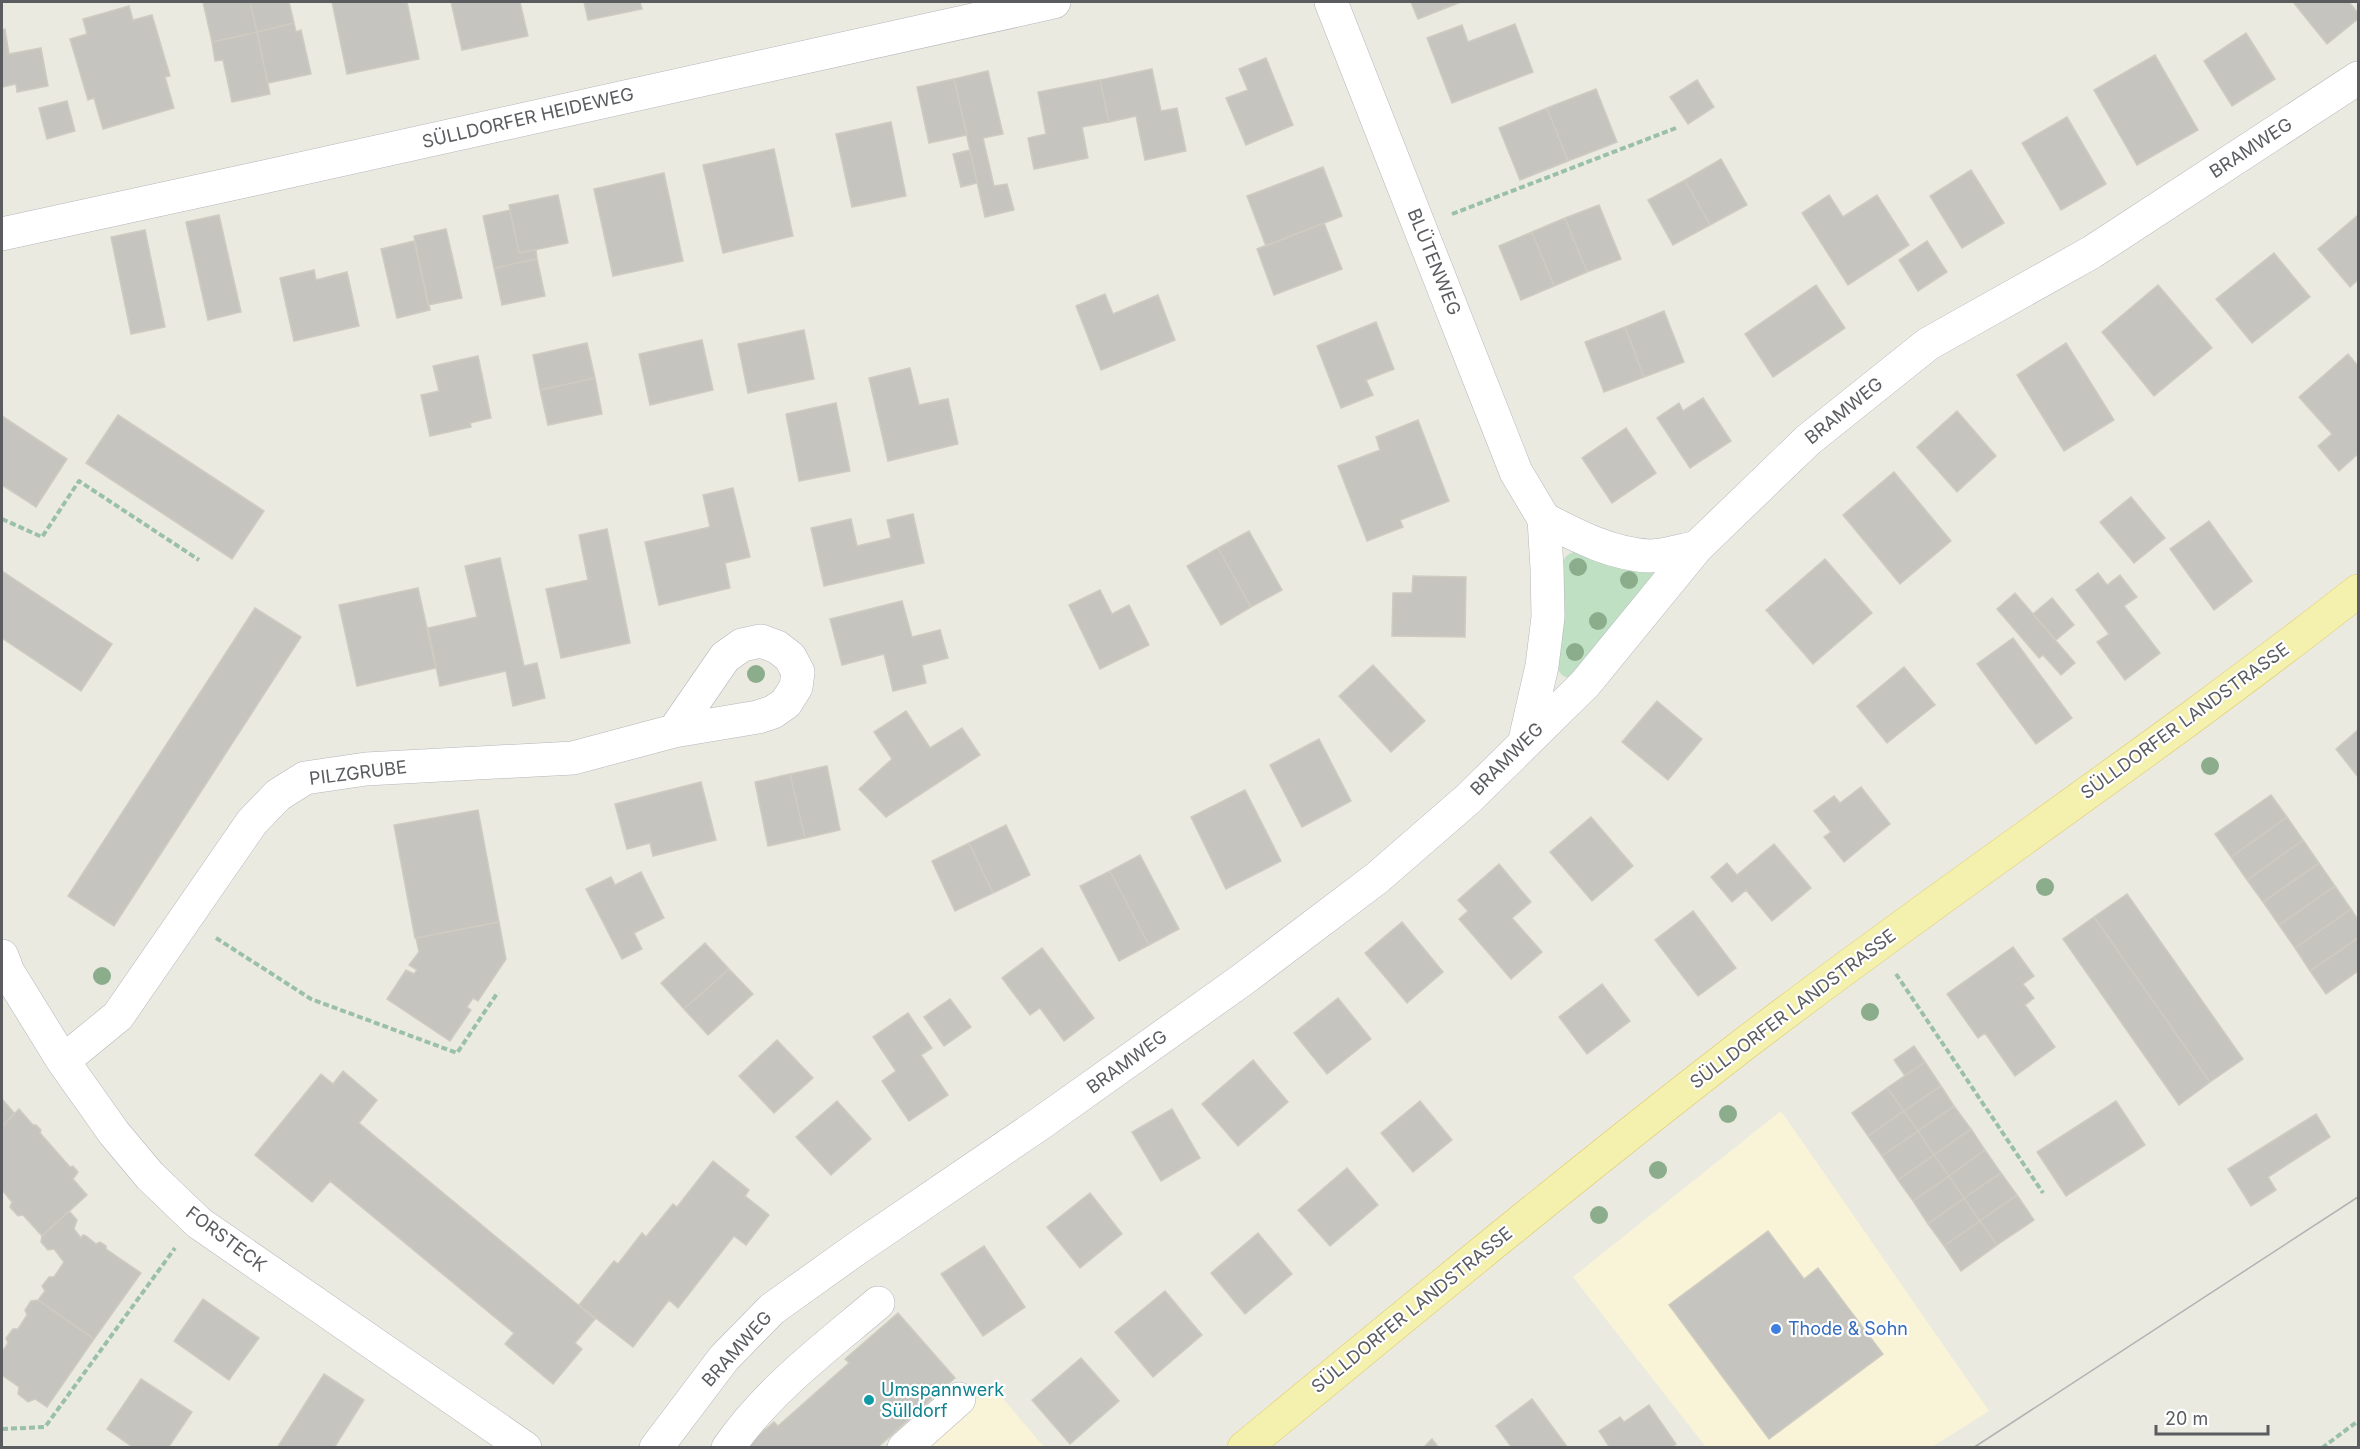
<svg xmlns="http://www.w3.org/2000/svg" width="2360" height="1449" font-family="Inter,sans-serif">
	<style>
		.commercial { fill: #f9f4d8 }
		.green { fill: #c0e0c4 }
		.building { fill: #c6c4be; stroke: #ceccc1; stroke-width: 1.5 }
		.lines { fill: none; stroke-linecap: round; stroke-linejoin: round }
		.minor-casing { stroke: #b4b6ba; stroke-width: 34 }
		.major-casing { stroke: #dfc966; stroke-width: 34 }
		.path { stroke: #9ac0a9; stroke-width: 4; stroke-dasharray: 6 3; stroke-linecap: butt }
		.minor { stroke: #fff; stroke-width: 33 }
		.major { stroke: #f4f0ad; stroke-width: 33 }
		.tram { stroke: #b2b3b3; stroke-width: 1.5 }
		.tree { fill: #8cad8c }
		.shop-dot { fill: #3f7fe0; stroke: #fff; stroke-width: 2 }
		.culture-dot { fill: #0f9aa8; stroke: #fff; stroke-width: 2 }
		.labels { text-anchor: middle; stroke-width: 4.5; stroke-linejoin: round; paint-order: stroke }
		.street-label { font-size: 18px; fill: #5a5c60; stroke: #fff }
		.shop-label { font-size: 18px; fill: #366cbe; stroke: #fff; text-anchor: start }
		.culture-label { font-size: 18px; fill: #0d838f; stroke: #fff; text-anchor: start }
	</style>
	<rect width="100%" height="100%" fill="#ebeae1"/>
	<path class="commercial" d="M1781 1111 1989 1411 1932 1447H1706L1573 1277Z
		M992 1386 1044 1447 921 1448Z"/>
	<path class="green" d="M1580 551 1649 568 1653 574 1650 583 1568 678C1560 675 1558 672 1557 663L1562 565C1565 555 1569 552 1580 551Z"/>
	<path class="building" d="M203 2H250L257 32 212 42Z
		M250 2H289L294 23 257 32Z
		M332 2H407L419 59 347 74Z
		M451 2H520L528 36 462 50Z
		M584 2H640L642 9 588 20Z
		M1411 2H1461L1418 19Z
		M2293 2H2349L2358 13V19L2327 44Z
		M129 6 133 20 152 15 170 76 165 77 174 108 103 129 94 98 88 100 70 39 87 34 83 19Z
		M294 23 296 32 301 30 311 74 268 83 257 32Z
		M1515 24 1533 72 1452 103 1427 38 1462 25 1468 42Z
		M5 29 9 54 41 48 48 86 17 92 16 84 2 87V30Z
		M257 32 270 94 232 102 223 60 215 61 212 42Z
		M2246 33 2275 79 2232 106 2204 61Z
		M2155 55 2198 130 2137 165 2094 90Z
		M1266 58 1293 125 1246 145 1226 98 1248 90 1239 69Z
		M1152 69 1161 111 1177 108 1186 151 1145 160 1136 116 1109 122 1100 80Z
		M988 71 1003 134 983 138 994 186 1007 184 1014 210 985 217 954 79Z
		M954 79 967 135 929 143 917 87Z
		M1100 80 1109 122 1082 127 1088 158 1034 169 1028 138 1046 134 1038 92Z
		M1697 80 1714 107 1688 124 1670 97Z
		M1596 89 1617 142 1568 161 1547 108Z
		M67 101 75 131 47 139 39 108Z
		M1547 108 1568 161 1520 180 1499 128Z
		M2067 117 2106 184 2061 210 2022 143Z
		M891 122 906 196 852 207 836 134Z
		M774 149 793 236 723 253 703 165Z
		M970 150 977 183 961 187 953 154Z
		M1721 159 1747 205 1710 225 1685 180Z
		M1323 167 1342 216 1266 246 1247 196Z
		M1971 170 2004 223 1962 248 1930 196Z
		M664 173 683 261 613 276 594 189Z
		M1685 180 1710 225 1673 245 1648 200Z
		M558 195 568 243 519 253 509 205Z
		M1829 195 1843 217 1877 195 1909 245 1848 285 1802 213Z
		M1599 205 1621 259 1587 272 1565 218Z
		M510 210 519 253 536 250 537 259 494 268 483 216Z
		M219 215 241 312 208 320 186 222Z
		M2358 215V280L2350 287 2318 249Z
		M1565 218 1587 272 1554 286 1532 232Z
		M1324 223 1342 269 1274 295 1257 249Z
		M446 229 462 298 428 305 414 236Z
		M145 230 165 327 131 334 111 237Z
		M1532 232 1554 286 1521 300 1499 246Z
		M414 241 430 310 397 318 381 249Z
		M1927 241 1947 272 1918 291 1899 260Z
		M2274 253 2310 297 2252 343 2216 299Z
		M537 259 545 296 502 305 494 268Z
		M314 270 316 280 347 272 359 326 294 341 280 278Z
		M1816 285 1845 328 1773 377 1745 334Z
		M2158 285 2212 348 2154 396 2102 332Z
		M1105 294 1113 314 1158 295 1175 340 1101 370 1076 306Z
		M1664 311 1684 362 1644 377 1625 327Z
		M1376 322 1394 369 1366 380 1373 395 1341 408 1317 346Z
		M1625 327 1644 377 1604 392 1585 342Z
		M804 330 814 379 748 393 738 344Z
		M702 340 713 390 650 405 639 354Z
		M587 343 595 378 540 390 533 355Z
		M2066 343 2114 420 2064 451 2017 375Z
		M2348 354 2358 366V454L2339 471 2318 446 2332 434 2299 397Z
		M478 356 491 418 470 423 471 427 430 436 421 395 439 391 433 366Z
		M910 368 919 405 948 399 958 444 888 461 869 378Z
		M595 378 602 414 548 425 540 390Z
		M1703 398 1731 441 1690 468 1657 418 1679 403 1683 411Z
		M836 403 850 471 799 481 786 414Z
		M1957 411 1996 456 1957 492 1917 447Z
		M118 415 264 511 232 559 86 463Z
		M2 416 67 459 36 507 2 485Z
		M1418 420 1449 501 1400 520 1403 527 1367 541 1338 466 1380 450 1376 437Z
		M1626 428 1656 473 1612 503 1582 458Z
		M1894 472 1951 541 1900 584 1843 515Z
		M733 488 750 557 725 563 730 588 659 605 645 542 710 527 703 495Z
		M2131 497 2165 538 2134 563 2100 522Z
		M913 514 924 563 824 586 811 528 851 519 857 546 891 538 887 520Z
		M2209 521 2252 581 2214 610 2170 549Z
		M607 529 630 643 561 658 546 589 588 580 579 535Z
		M1249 531 1282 590 1251 607 1218 548Z
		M1218 548 1251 607 1221 625 1187 566Z
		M500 558 524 666 537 663 545 698 513 706 506 671 440 686 428 628 477 617 465 566Z
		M1825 559 1872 613 1813 664 1766 610Z
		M2 571 112 644 81 691 2 638Z
		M2098 573 2107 585 2120 575 2137 597 2124 606 2160 653 2125 680 2097 642 2109 634 2076 590Z
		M1413 576 1466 577 1465 637 1392 636 1393 593H1412Z
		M418 588 436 668 357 686 339 605Z
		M1100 590 1112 614 1129 605 1149 645 1100 669 1069 605Z
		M2015 593 2075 663 2061 675 2043 655 2039 658 1997 609Z
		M2052 598 2074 625 2056 640 2033 614Z
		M902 601 912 637 940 630 948 658 922 665 926 683 893 691 884 654 842 665 830 619Z
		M255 608 301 637 114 926 68 896Z
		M2013 638 2072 718 2036 744 1977 664Z
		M1373 665 1425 721 1391 752 1339 696Z
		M1904 667 1935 705 1887 743 1857 706Z
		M1657 701 1702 739 1668 780 1622 742Z
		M906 711 930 748 962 728 980 755 886 817 859 789 892 759 874 732Z
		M2358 730V777L2336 749Z
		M1319 739 1351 801 1302 827 1270 765Z
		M827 766 840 830 805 838 790 774Z
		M790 774 805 838 768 846 755 782Z
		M701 782 716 840 653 856 650 843 627 849 615 804Z
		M1861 787 1890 824 1844 862 1824 837 1831 832 1814 811 1834 796 1840 803Z
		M1245 790 1281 861 1226 889 1191 817Z
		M2271 795 2287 817 2231 857 2215 834Z
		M478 810 499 922 415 938 394 825Z
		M1591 817 1633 866 1592 901 1550 852Z
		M2287 817 2303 840 2247 880 2231 857Z
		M1006 825 1030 875 993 893 969 843Z
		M2303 840 2319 863 2263 902 2247 880Z
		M969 843 993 893 955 911 932 861Z
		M1774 844 1811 888 1772 921 1746 890 1732 902 1711 877 1727 863 1737 875Z
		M1140 855 1179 929 1149 945 1110 871Z
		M2319 863 2335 886 2279 925 2263 902Z
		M1499 864 1531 902 1512 918 1542 952 1511 979 1459 919 1468 911 1458 900Z
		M1110 871 1149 945 1119 961 1080 886Z
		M641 872 664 918 634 933 642 949 622 959 586 889 611 877 615 885Z
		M2335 886 2351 909 2295 948 2279 925Z
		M2127 894 2243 1059 2210 1082 2094 917Z
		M2351 909 2358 920V938L2310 971 2295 948Z
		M1693 911 1736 968 1698 996 1655 940Z
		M2094 917 2210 1082 2179 1105 2063 939Z
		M499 922 506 959 478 1001 473 998 467 1007 471 1010 450 1041 387 999 406 970 414 974 417 970 409 965 419 952 416 938Z
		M1402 922 1443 972 1407 1003 1365 953Z
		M2358 938V971L2326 994 2310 971Z
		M705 943 729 969 684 1009 661 983Z
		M2013 947 2034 976 2023 984 2034 998 2025 1005 2055 1047 2015 1076 1985 1033 1978 1038 1947 994Z
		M1042 948 1094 1018 1064 1041 1040 1008 1030 1015 1002 978Z
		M729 969 753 994 708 1035 684 1009Z
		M1602 984 1630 1021 1587 1054 1559 1017Z
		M1338 998 1371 1039 1327 1074 1294 1033Z
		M950 999 971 1027 944 1046 924 1017Z
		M908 1013 932 1048 921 1055 948 1095 909 1121 882 1081 896 1071 873 1037Z
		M777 1040 813 1078 774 1113 739 1076Z
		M1914 1046 1925 1062 1905 1076 1894 1060Z
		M1253 1060 1288 1102 1238 1146 1202 1104Z
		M1925 1062 1941 1086 1904 1111 1887 1088Z
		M343 1071 377 1100 359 1123 595 1319 575 1343 582 1349 553 1384 505 1344 514 1333 330 1181 312 1202 255 1155 321 1074 333 1084Z
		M1941 1086 1954 1106 1918 1131 1904 1111Z
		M1887 1088 1904 1111 1868 1136 1852 1113Z
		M2 1094V1099L15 1114 2 1126Z
		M837 1101 871 1139 831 1175 796 1137Z
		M1420 1101 1452 1140 1413 1172 1381 1133Z
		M2116 1101 2145 1145 2066 1196 2037 1152Z
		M1954 1106 1971 1129 1934 1155 1918 1131Z
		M19 1109 33 1125H36L41 1130 40 1133 70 1167 73 1166 78 1172 73 1179 87 1195 42 1236 23 1215 18 1216 10 1207 12 1202 2 1190V1126Z
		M1172 1109 1200 1158 1161 1181 1132 1132Z
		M1904 1111 1918 1131 1882 1156 1868 1136Z
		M2316 1114 2330 1137 2268 1177 2276 1190 2251 1206 2228 1169Z
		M1971 1129 1985 1150 1949 1176 1934 1155Z
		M1918 1131 1934 1155 1898 1180 1882 1156Z
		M1985 1150 2001 1173 1964 1198 1949 1176Z
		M1934 1155 1949 1176 1913 1201 1898 1180Z
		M713 1161 749 1190 745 1196 769 1215 746 1245 734 1236 678 1308 669 1300 633 1347 579 1305 614 1261 618 1264 642 1233 646 1237 673 1204 677 1207Z
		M1347 1168 1378 1205 1330 1246 1298 1210Z
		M2001 1173 2017 1195 1980 1221 1964 1198Z
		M1949 1176 1964 1198 1928 1224 1913 1201Z
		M1090 1193 1122 1234 1080 1268 1047 1227Z
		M2017 1195 2034 1220 1997 1245 1980 1221Z
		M1964 1198 1980 1221 1944 1246 1928 1224Z
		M69 1211 77 1220 74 1229 81 1238 83 1235 86 1236 96 1244 100 1242 106 1246V1249L141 1273 94 1339 38 1300 45 1291 42 1286 49 1277H54L64 1262 54 1249 48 1250 41 1242 42 1236Z
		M1980 1221 1997 1245 1961 1271 1944 1246Z
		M1768 1231 1804 1279 1818 1268 1883 1354 1769 1439 1669 1305Z
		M1258 1233 1292 1274 1245 1314 1211 1273Z
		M984 1246 1025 1307 983 1336 941 1274Z
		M1165 1291 1202 1335 1153 1377 1115 1332Z
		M203 1299 259 1338 229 1380 174 1341Z
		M38 1300 94 1339 47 1407 35 1399 28 1402 18 1394 19 1387 2 1375V1352L8 1343 6 1338 13 1329H18L27 1315 25 1310 31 1301Z
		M898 1313 955 1378 877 1448H744L774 1422 778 1426 849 1363 845 1359Z
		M1081 1358 1119 1401 1070 1444 1032 1400Z
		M324 1374 364 1400 334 1448H277Z
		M141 1379 192 1412 168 1448H134L107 1429Z
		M1532 1399 1568 1448H1512L1496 1426Z
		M1649 1405 1676 1444 1670 1448H1610L1599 1431 1620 1417 1624 1422Z
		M1432 1439 1439 1448H1423Z"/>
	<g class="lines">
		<g class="minor-casing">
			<path id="minor" d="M1331 2 1516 472 1544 519 1547 568 1548 617 1542 666 1525 740
				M2 234C353 159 702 77 1054 2
				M1544 519C1577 536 1613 555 1651 556 1665 556 1683 550 1697 547
				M2 956 8 972 63 1061 114 1133 150 1176 199 1223 525 1448
				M63 1061 118 1016 252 822 278 795 305 778 366 769 573 758 674 731 758 717 773 712 786 703 796 687 798 672 790 657 777 647 761 641 742 645 725 657 674 731
				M656 1448 724 1358 772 1309 856 1249 1041 1123 1242 980 1377 878 1468 799 1585 684 1697 547 1808 440 1928 344 2092 252 2358 78
				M728 1448C768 1390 825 1348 878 1303
				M904 1448 959 1399"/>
		</g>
		<g class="major-casing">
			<path id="major" d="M1244 1448C1408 1313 1571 1178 1739 1048 1942 892 2156 750 2358 591"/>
		</g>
		<path class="path" d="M1452 214 1676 128
			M2 519 42 537 79 481 199 560
			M216 938 311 999 457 1053 498 992
			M1896 974 2043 1193
			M2 1429 45 1427 175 1248
			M2322 1448 2358 1421"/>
		<use href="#minor" class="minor"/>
		<use href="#major" class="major"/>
		<path class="tram" d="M1973 1448 2358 1197"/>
	</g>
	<g class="tree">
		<circle cx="1578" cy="567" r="9"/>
		<circle cx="1629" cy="580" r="9"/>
		<circle cx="1598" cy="621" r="9"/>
		<circle cx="1575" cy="652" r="9"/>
		<circle cx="756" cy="674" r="9"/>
		<circle cx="2210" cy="766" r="9"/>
		<circle cx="2045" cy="887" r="9"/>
		<circle cx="102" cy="976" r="9"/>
		<circle cx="1870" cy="1012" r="9"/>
		<circle cx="1728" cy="1114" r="9"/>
		<circle cx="1658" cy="1170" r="9"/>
		<circle cx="1599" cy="1215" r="9"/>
	</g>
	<circle class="shop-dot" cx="1776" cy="1329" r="6"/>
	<circle class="culture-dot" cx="869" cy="1400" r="6"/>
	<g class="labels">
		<g class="street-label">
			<text transform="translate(528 118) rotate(-13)" y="6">SÜLLDORFER HEIDEWEG</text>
			<text transform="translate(2251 148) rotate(-33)" y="6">BRAMWEG</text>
			<text transform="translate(1434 262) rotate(68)" y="6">BLÜTENWEG</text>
			<text transform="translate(1844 411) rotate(-39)" y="6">BRAMWEG</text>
			<text transform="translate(2185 721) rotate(-36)" y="6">SÜLLDORFER LANDSTRASSE</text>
			<text transform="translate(1507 759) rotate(-45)" y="6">BRAMWEG</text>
			<text transform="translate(358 773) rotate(-7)" y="6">PILZGRUBE</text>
			<text transform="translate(1793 1009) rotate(-37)" y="6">SÜLLDORFER LANDSTRASSE</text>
			<text transform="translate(1127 1062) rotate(-36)" y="6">BRAMWEG</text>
			<text transform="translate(226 1239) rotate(37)" y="6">FORSTECK</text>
			<text transform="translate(1412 1310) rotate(-39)" y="6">SÜLLDORFER LANDSTRASSE</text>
			<text transform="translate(737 1349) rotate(-48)" y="6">BRAMWEG</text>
		</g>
		<g class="shop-label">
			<text x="1788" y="1335">Thode &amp; Sohn</text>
		</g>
		<g class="culture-label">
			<text x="881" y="1396">Umspannwerk<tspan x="881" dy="21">Sülldorf</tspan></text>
		</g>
	</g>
	<rect width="2360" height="1449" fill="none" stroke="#5a5c60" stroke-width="6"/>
	<path d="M2156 1425v9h112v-9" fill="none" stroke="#5a5c60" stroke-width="3"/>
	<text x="2165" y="1425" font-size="18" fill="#5a5c60" stroke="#ffffff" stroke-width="4.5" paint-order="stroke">20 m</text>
</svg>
